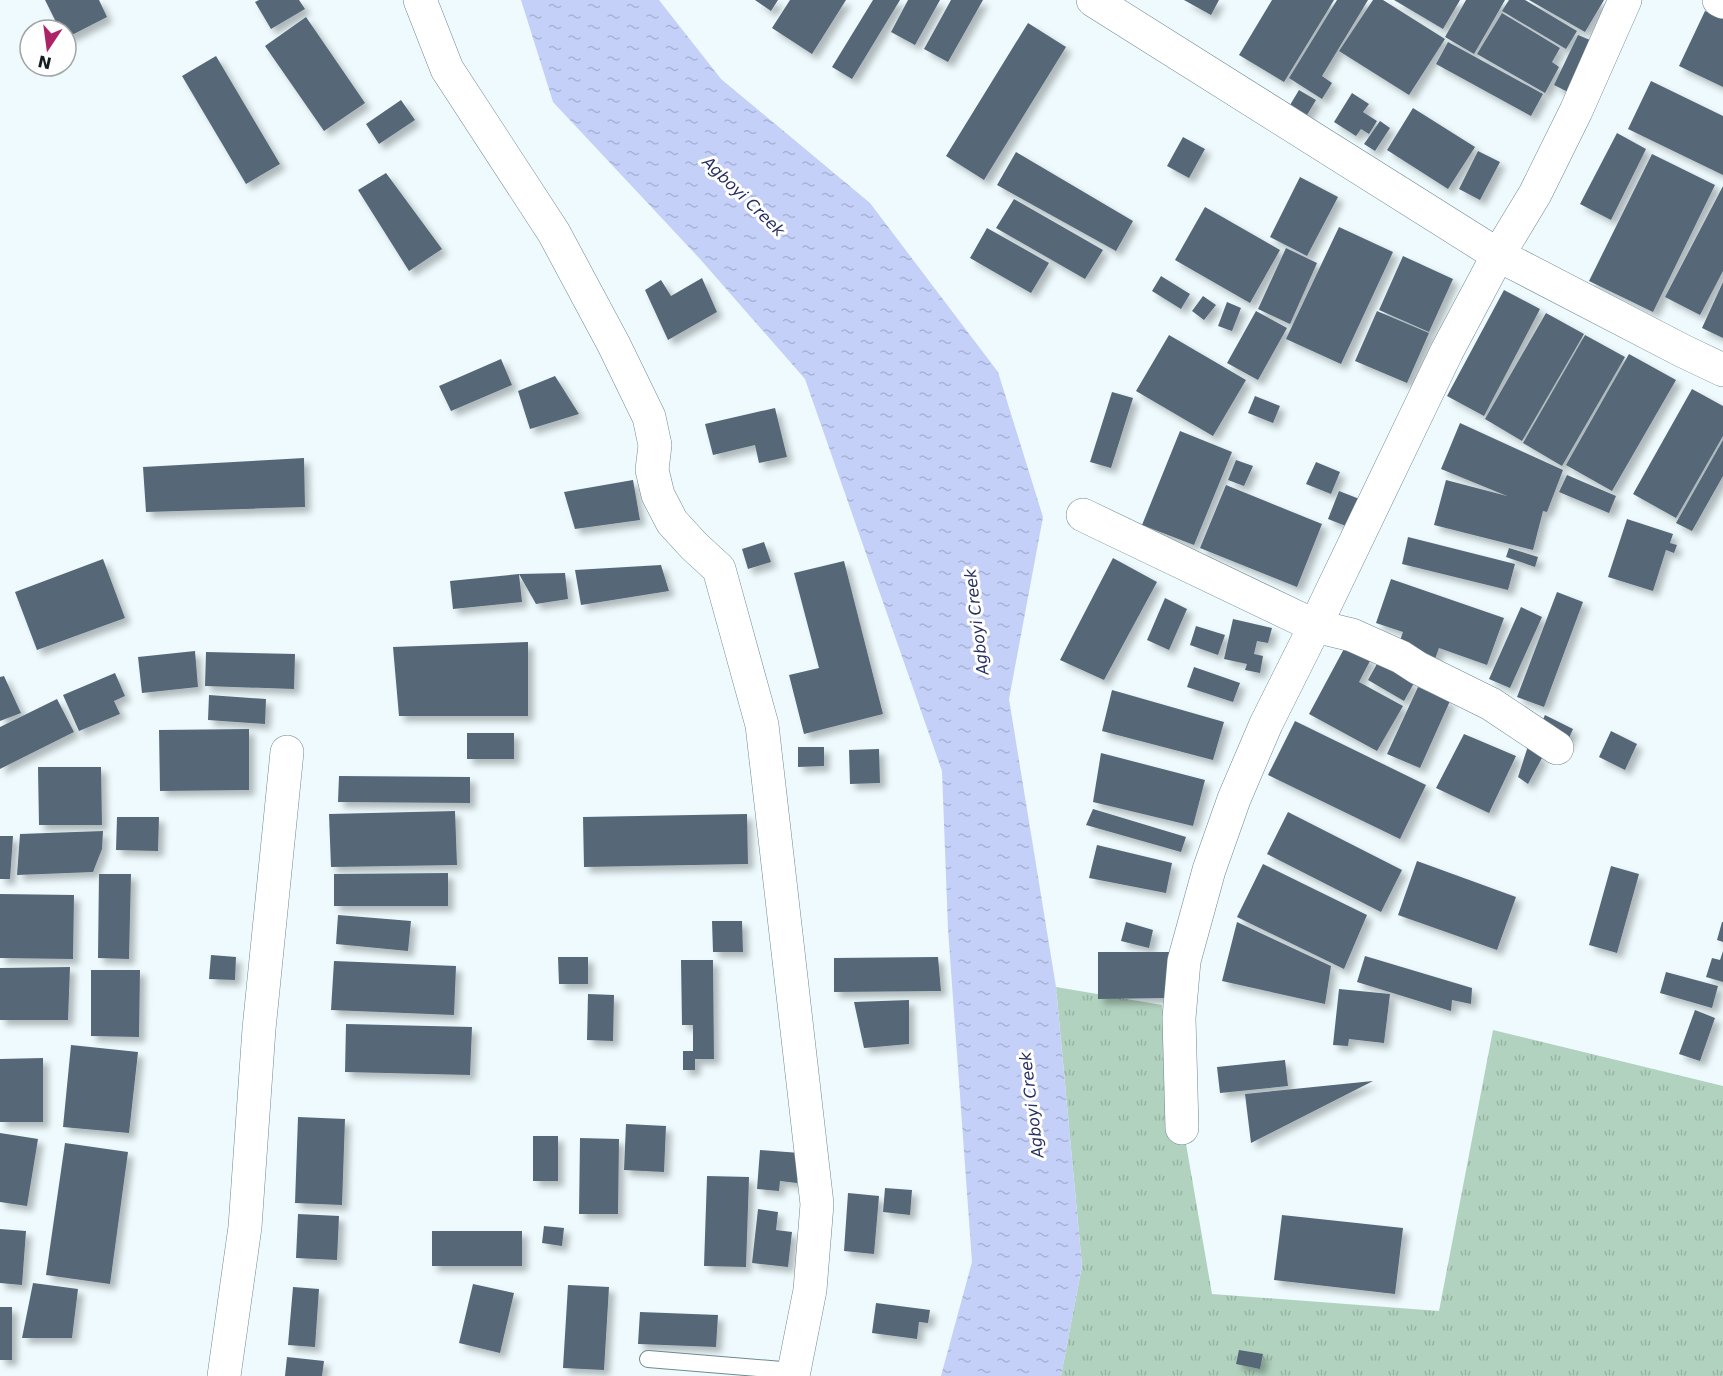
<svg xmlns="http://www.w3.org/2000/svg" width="1723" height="1376" font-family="'DejaVu Sans',sans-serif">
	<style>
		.grass { fill: url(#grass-tufts) }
		.water { fill: url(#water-ripples) }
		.building { fill: #566878; filter: url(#shadow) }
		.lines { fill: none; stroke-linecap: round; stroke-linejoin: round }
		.lane-casing { stroke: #6e8991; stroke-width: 18 }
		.street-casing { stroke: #6e8991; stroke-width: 34 }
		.lane { stroke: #fff; stroke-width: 16 }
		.street { stroke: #fff; stroke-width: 33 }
		.labels { text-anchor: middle; stroke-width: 6; stroke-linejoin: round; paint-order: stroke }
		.water-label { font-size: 16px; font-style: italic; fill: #263062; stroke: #fff }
	</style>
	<defs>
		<pattern id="grass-tufts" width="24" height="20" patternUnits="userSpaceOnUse" patternTransform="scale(1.5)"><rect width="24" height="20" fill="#b1d2be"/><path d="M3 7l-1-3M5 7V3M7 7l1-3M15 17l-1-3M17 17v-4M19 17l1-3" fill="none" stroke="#97b4a3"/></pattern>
		<pattern id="water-ripples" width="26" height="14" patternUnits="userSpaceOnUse" patternTransform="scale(1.5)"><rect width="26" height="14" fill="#c4d0f8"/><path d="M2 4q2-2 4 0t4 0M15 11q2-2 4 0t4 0" fill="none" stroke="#a7b2d4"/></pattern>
		<filter id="shadow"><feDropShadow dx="5.5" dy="5.5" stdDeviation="3" flood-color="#0004"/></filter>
	</defs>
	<rect width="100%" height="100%" fill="#eefafd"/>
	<path class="grass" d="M1056 987 1162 1005 1212 1294 1439 1311 1493 1030 1723 1086V1376H1061L1082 1266Z"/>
	<path class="water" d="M521 0H659L721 79 870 203 998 372 1043 517 1009 699 1056 987 1082 1266 1061 1376H941L972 1262 948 929 942 771 805 379 700 259 553 102Z"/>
	<path class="building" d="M45 0H99L107 17 66 38V30H60Z
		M259 0H299L305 9 271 29 255 2Z
		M755 0H778L771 11Z
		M790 0H846L812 54 772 28Z
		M873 0H900L852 79 832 67Z
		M908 0H940L915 45 891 32Z
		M951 0H983L948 62 924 49Z
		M1184 0H1219L1211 15Z
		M1272 0H1334L1284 82 1239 55Z
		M1337 0H1368L1322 76 1332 83 1322 99 1289 78Z
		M1373 0H1383L1445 39 1409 95 1339 51Z
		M1394 0H1460L1443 29Z
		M1466 0H1505L1474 54 1445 37Z
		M1509 0H1525L1577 31 1566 49 1502 11Z
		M1529 0H1604L1585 32Z
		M1705 11 1723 19V87L1679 66Z
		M1502 13 1560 48 1552 62 1559 67 1545 93 1477 54Z
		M306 17 365 103 324 131 265 46Z
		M1028 23 1066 47 984 180 946 156Z
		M1578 35 1595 42 1570 93 1554 85Z
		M1448 42 1543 94 1531 116 1436 64Z
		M216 56 280 164 246 184 182 76Z
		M1651 81 1723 116V175L1628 129Z
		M1299 90 1316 100 1304 120 1287 110Z
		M1352 93 1369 104 1363 112 1377 121 1369 134 1361 129 1356 136 1334 122Z
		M401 100 415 120 379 144 366 124Z
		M1413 108 1475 147 1448 189 1387 150Z
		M1380 121 1390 128 1375 151 1364 144Z
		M1617 133 1646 149 1611 220 1580 204Z
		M1183 137 1205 149 1189 178 1167 166Z
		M1478 151 1500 162 1480 200 1459 189Z
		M1016 152 1133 221 1116 251 997 185Z
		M1652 154 1715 185 1653 312 1589 281Z
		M386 173 442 249 409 271 358 190Z
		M1300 177 1338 197 1307 256 1270 237Z
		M1723 186V271L1700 315 1665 297Z
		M1014 199 1103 250 1085 279 996 228Z
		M1205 207 1280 250 1250 303 1175 260Z
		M1339 227 1393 252 1341 364 1286 339Z
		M987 228 1049 263 1031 293 970 258Z
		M1286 248 1317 263 1290 324 1258 309Z
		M1403 256 1453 279 1429 332 1379 310Z
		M1161 276 1190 294 1181 309 1152 291Z
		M702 278 717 312 668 340 645 290 661 280 671 296Z
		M1723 282V338L1702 328Z
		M1504 290 1540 309 1484 416 1447 396Z
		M1203 296 1216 305 1204 320 1192 311Z
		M1227 302 1241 308 1232 331 1218 326Z
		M1256 311 1287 328 1258 380 1227 363Z
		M1377 311 1429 333 1407 383 1355 361Z
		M1546 313 1584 334 1522 441 1485 419Z
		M1169 335 1246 380 1213 436 1136 391Z
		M1585 335 1625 357 1562 466 1523 443Z
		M1629 354 1676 380 1612 491 1566 465Z
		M501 359 512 385 451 411 439 386Z
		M555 376 579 414 530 429 518 391Z
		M1692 389 1723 406V436L1676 518 1633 494Z
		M1112 392 1133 398 1111 468 1090 462Z
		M1255 396 1280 406 1273 423 1248 413Z
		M775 408 787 457 759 463 755 445 713 455 705 424Z
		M1460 423 1563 470 1547 512 1543 511 1533 550 1434 525 1446 480 1507 496 1441 469Z
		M1180 431 1232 452 1194 545 1142 525Z
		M1723 440V476L1692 531 1676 523Z
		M304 458 305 507 146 512 143 467Z
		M1236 460 1253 466 1244 486 1228 480Z
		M1316 462 1340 472 1331 494 1306 484Z
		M1567 475 1616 496 1609 513 1559 492Z
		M633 480 640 520 575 529 564 492Z
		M1226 485 1322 524 1297 587 1200 548Z
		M1339 491 1362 500 1351 528 1328 519Z
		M1627 519 1673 534 1670 543 1677 545 1674 553 1666 550 1653 591 1608 577Z
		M1408 537 1515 564 1508 590 1402 564Z
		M764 542 771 562 748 569 742 549Z
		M1509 548 1538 557 1535 567 1506 557Z
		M1113 558 1157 582 1104 680 1060 660Z
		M103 559 125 618 37 650 15 592Z
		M844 561 883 714 804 734 789 675 819 668 794 573Z
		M661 565 669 591 581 605 575 570Z
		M565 573 568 599 536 604 519 574Z
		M519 574 522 602 453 609 450 581Z
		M1391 579 1504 618 1487 665 1439 648 1435 659 1398 646 1403 632 1376 623Z
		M1557 592 1583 602 1544 707 1517 697Z
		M1165 598 1187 609 1169 650 1147 640Z
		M1521 607 1542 617 1510 688 1489 679Z
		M1233 619 1272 628 1268 643 1257 641 1254 654 1263 656 1260 673 1245 670 1247 664 1224 659Z
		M1196 626 1225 635 1218 655 1190 645Z
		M528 642V716H399L393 647Z
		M1346 645 1371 659 1359 682 1403 706 1377 751 1309 714Z
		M195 651 198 687 142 693 138 657Z
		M206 652 295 654 294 689 205 686Z
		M1378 662 1414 683 1404 701 1368 680Z
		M1194 667 1240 683 1233 702 1187 687Z
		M115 673 125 696 114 701 120 714 79 731 63 695Z
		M4 676 21 713 0 721V677Z
		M1418 687 1450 701 1420 768 1387 754Z
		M1112 690 1224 722 1213 760 1102 731Z
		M209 695 266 699 265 724 208 720Z
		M57 699 74 732 0 769V727Z
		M1545 715 1573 729 1566 745 1538 730Z
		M1295 721 1426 785 1400 839 1268 775Z
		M249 729V790L160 791 159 730Z
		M1611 731 1637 744 1625 770 1599 757Z
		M467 733H514V759H467Z
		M1464 734 1516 756 1489 813 1436 788Z
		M1528 746 1542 758 1528 784 1518 777Z
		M798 747H824V766L798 767Z
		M879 749 880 783 850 784 849 750Z
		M1101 753 1205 780 1193 826 1093 802Z
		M38 767H101L102 825H39Z
		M339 776 470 777V803L338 802Z
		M1093 809 1186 837 1181 852 1086 825Z
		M455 811 457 865 331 867 329 814Z
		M1288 812 1402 870 1381 912 1267 854Z
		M747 814 748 864 584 867 583 817Z
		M117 817H159L158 851 116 850Z
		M103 831 102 849 93 872 17 875 20 834Z
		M0 836H13L10 879H0Z
		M1097 845 1172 863 1166 893 1089 878Z
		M1417 861 1516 897 1497 950 1398 915Z
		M1263 864 1367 915 1344 969 1237 917Z
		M1611 866 1639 874 1617 953 1589 945Z
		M448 873V906H334V874Z
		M99 874H131L129 959 98 958Z
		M0 894 74 895 73 959 0 958Z
		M338 915 411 921 408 951 336 944Z
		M712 921H742L743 952H713Z
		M1126 922 1153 930 1149 948 1121 941Z
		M1237 922 1331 966 1325 1004 1222 981Z
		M1722 922H1723V942L1717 940Z
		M1723 951V982L1706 977 1712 958 1720 960Z
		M1098 952H1169L1170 998 1098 999Z
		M211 955 236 957 235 980 209 979Z
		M1365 956 1472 988 1471 1004 1452 1000 1451 1011 1357 982Z
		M558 957H588V984H559Z
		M938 957 941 991 834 992V958Z
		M681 960H713L714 1059H695V1070H683V1051H693V1025H682Z
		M334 961 456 966 454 1015 331 1010Z
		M70 967 68 1020H0V968Z
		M91 970H140L139 1037 91 1036Z
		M1666 972 1718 986 1712 1008 1660 993Z
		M1339 989 1390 994 1384 1043 1349 1039 1348 1046 1333 1045Z
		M588 994 614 995 613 1041 587 1040Z
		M909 1000V1044L864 1048 854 1002Z
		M1695 1010 1715 1018 1700 1061 1679 1054Z
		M346 1024 472 1027 470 1075 345 1072Z
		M71 1045 138 1052 129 1133 63 1127Z
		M43 1058V1122H0V1059Z
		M1285 1060 1288 1086 1220 1093 1217 1067Z
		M1373 1081 1251 1143 1245 1094Z
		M298 1117 345 1119 342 1205 295 1203Z
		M626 1124 666 1126 664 1172 624 1170Z
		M0 1133 38 1139 27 1206 0 1202Z
		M533 1136H558V1181H533Z
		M580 1138 619 1139 618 1214H579Z
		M65 1143 128 1152 110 1284 46 1275Z
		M760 1150 800 1153 797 1183 780 1181 779 1191 757 1189Z
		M707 1176 749 1177 746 1267 704 1266Z
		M885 1188 912 1190 910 1215 883 1212Z
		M848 1193 879 1196 874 1254 844 1251Z
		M758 1209 778 1212 776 1230 792 1232 788 1267 752 1263Z
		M298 1214 339 1216 337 1260 296 1258Z
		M1282 1215 1403 1228 1395 1294 1274 1280Z
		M544 1226 564 1228 562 1246 542 1243Z
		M0 1229 26 1231 22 1285 0 1283Z
		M432 1231H522V1266H432Z
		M33 1283 78 1289 72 1338H22Z
		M473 1284 514 1293 500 1353 459 1343Z
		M568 1285 609 1287 604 1370 563 1368Z
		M293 1287 319 1289 315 1347 288 1345Z
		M876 1303 930 1310 928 1323 919 1322 917 1339 872 1333Z
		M0 1307H12V1360H0Z
		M640 1312 718 1315 716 1347 638 1344Z
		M1239 1350 1263 1354 1260 1369 1236 1364Z
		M287 1357 324 1361 322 1376H285Z"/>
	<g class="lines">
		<g class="lane-casing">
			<path id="lane" d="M648 1359 794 1371"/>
		</g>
		<g class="street-casing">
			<path id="street" d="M420 0 447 69 554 233 614 345 649 417 655 445 652 470 658 495 672 522 694 546 719 569 762 725 817 1204 810 1290 793 1376
				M1093 0 1498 255 1683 351 1723 370
				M1719 0 1723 2
				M1083 515 1315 626 1352 635 1401 657 1418 668 1491 704 1557 748
				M1182 1128 1179 1018 1184 961 1209 870 1234 799 1266 724 1315 626 1447 351 1498 255 1535 194 1576 111 1625 0
				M224 1376 245 1227 259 1029 287 752"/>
		</g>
		<use href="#lane" class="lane"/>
		<use href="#street" class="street"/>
	</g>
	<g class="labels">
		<g class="water-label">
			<text transform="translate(744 196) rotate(44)" y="6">Agboyi Creek</text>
			<text transform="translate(976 622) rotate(-97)" y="6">Agboyi Creek</text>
			<text transform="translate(1031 1105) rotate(-97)" y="6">Agboyi Creek</text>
		</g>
	</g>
	<g transform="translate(48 48) rotate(193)"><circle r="28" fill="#ffffff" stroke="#a0a5a5" stroke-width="1.5"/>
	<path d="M0-4.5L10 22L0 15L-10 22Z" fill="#ad2466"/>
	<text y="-9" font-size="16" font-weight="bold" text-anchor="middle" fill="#121d1f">N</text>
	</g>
</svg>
